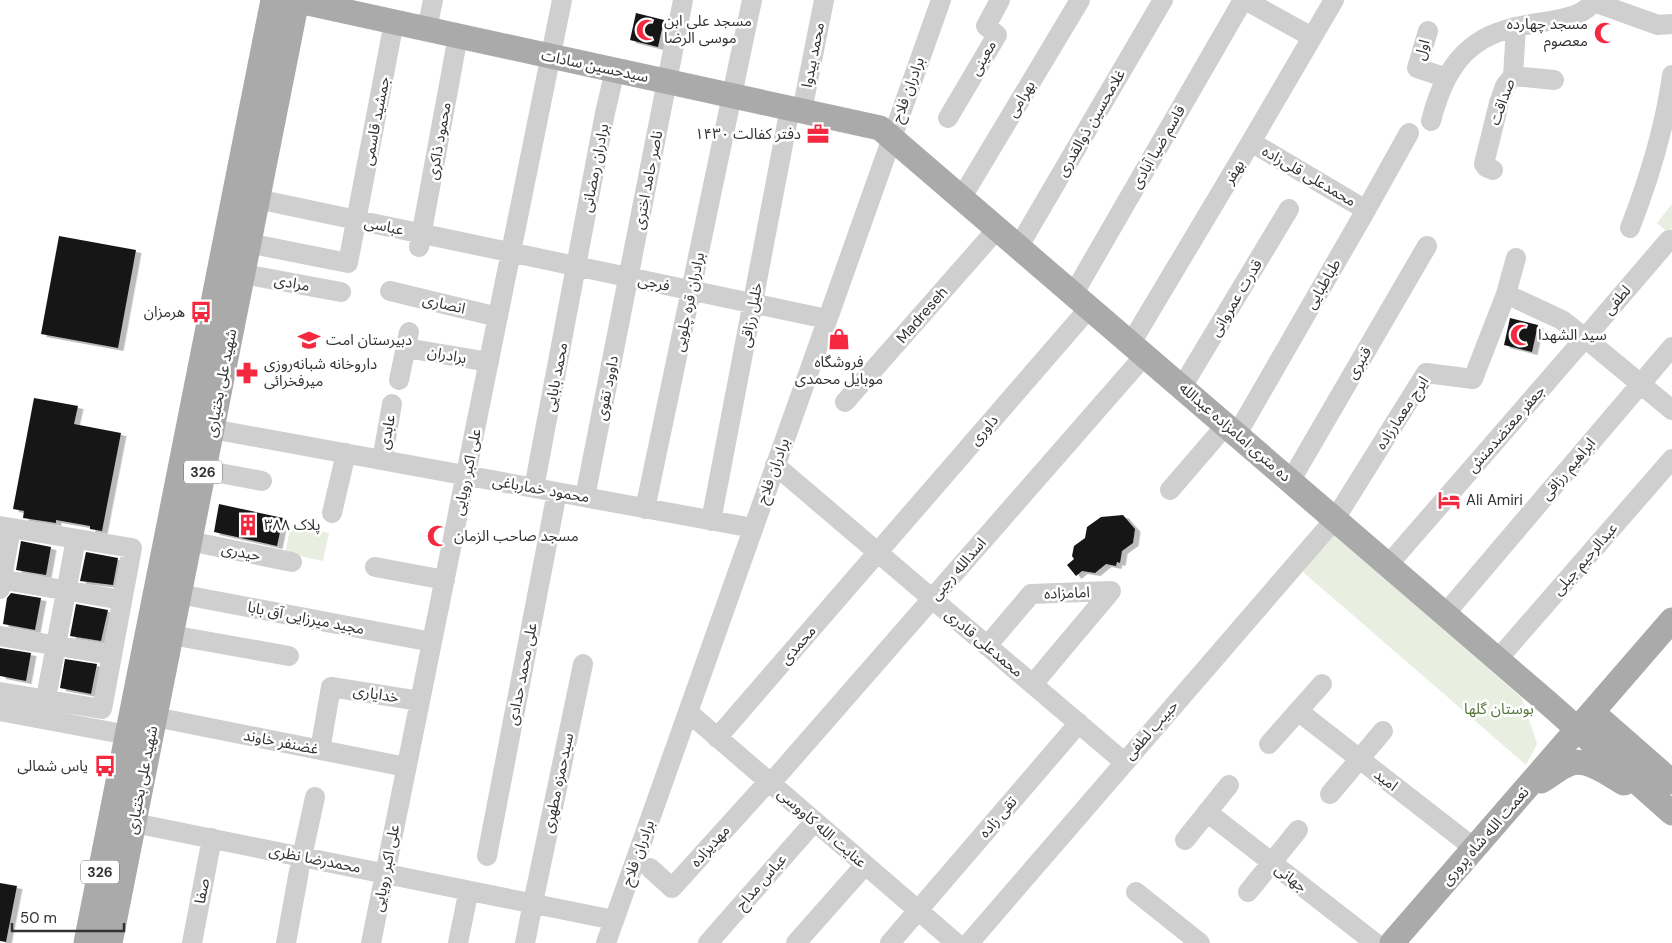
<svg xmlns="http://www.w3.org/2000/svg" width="1672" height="943" font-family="'DM Sans','Noto Sans Arabic',sans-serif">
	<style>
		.green { fill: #e9efe0 }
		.building { fill: #191919; filter: url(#shadow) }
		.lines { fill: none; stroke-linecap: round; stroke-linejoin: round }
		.minor { stroke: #cfcfcf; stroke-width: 20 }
		.major { stroke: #aaa; stroke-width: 25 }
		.labels { text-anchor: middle; stroke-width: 5; stroke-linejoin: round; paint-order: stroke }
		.shield { fill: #fff; stroke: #707070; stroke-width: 1 }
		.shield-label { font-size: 14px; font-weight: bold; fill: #323232 }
		.poi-label { font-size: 15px; fill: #323232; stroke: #fff; text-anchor: start }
		.street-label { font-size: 15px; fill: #323232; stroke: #fff }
		.park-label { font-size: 15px; fill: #57733a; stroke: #fff }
	</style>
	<defs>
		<filter id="shadow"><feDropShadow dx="5.5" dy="3" stdDeviation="0" flood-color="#0004"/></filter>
	</defs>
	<rect width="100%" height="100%" fill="#fff"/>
	<path class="green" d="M1672 204V236L1657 223Z
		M291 525 329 533 323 561 285 553Z
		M1332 533 1522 698 1537 744 1526 765 1303 572Z"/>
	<path class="building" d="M636 13 664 20 658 47 630 40Z
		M59 236 136 250 118 348 41 334Z
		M1510 318 1538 325 1532 352 1504 345Z
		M34 398 78 406 74 424 121 433 102 531 90 529V526L56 520V523L23 518 24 511 13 509Z
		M219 504 283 518 277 546 214 532Z
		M1123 515 1135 529 1133 543 1122 551 1120 563 1117 562 1116 566 1106 564 1095 573 1082 571 1076 576 1067 565 1074 559 1072 556 1074 546 1085 538 1087 527 1101 517Z
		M21 541 51 547 46 575 16 570Z
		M86 552 118 558 113 585 80 581Z
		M11 593 41 598 35 630 3 624 7 598Z
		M76 604 108 610 101 641 70 636Z
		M0 648 31 653 26 681 0 676Z
		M65 659 97 664 91 694 60 688Z
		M0 883 17 886 6 942 0 941Z"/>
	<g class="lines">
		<path class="minor" d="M1245 0 1312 37
			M1594 2 1658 25 1672 24
			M427 29 433 0
			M1428 31 1417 68 1447 78
			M1513 76 1554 80
			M802 111 824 0
			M948 118 997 35 986 26 1000 0
			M1431 121C1442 78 1460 43 1505 30 1521 25 1539 23 1555 20 1571 17 1585 14 1595 0
			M1251 142 1366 210
			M1493 170 1486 167 1484 164 1499 103 1505 86 1513 76 1516 28
			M962 197 1080 0
			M257 199 827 319
			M1630 228C1649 179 1665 127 1672 75
			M248 243 348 263 394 22
			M1019 246 1163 0
			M419 247 458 36
			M243 274 341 292
			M390 291 498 317
			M1074 293 1243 0
			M1506 294 1562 320 1585 338 1669 240
			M1131 343 1251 142 1334 0
			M406 348 489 362
			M399 380 409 332
			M1182 387 1289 209
			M845 402 998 228
			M212 429 753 528
			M1237 434 1366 210 1409 133
			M382 460 392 404
			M775 465 1124 762
			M204 470 262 481
			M1291 480 1427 246
			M534 488 605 113 615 70
			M1170 490 1226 425
			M585 497 683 0
			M645 509 752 0
			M332 513 346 453
			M711 521 790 108
			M0 526 132 548 102 709 0 692
			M189 541 292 562
			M1388 565 1585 338 1672 410
			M375 567 445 580
			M0 579 122 600
			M0 589 11 528
			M179 594 432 642
			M1445 614 1672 347
			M171 635 289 656
			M0 636 112 655
			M987 646 1031 594 1111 591
			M1498 659 1672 459
			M1033 684 1111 591
			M0 711 128 735
			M1298 711 1474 848
			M688 712 956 943
			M155 717 406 767
			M42 719 76 539
			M717 738 1090 307
			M1269 744 1322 684
			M320 750 331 687 420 701
			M771 783 1145 355
			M1330 794 1383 731
			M1207 812 1375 943
			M134 823 614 920
			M1185 840 1229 785
			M487 856 557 492
			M302 857 315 797
			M650 868 672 888 768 782
			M1136 892 1200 943
			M1248 892 1298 830
			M533 903 583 664
			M192 943 212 838
			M286 943 299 871
			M371 943 562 0
			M458 943 467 899
			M525 943 532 908
			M606 943 941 0
			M708 943 815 821
			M796 943 865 865
			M890 943 1079 723
			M969 943 1335 519 1426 373 1473 379 1506 294 1516 258"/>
		<path class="major" d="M294 0 880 128 1547 702 1672 813
			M1592 712 1672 782
			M1541 781C1551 776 1558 768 1569 764 1587 757 1608 774 1624 783
			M86 943 273 0
			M110 943 297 0
			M1392 943 1672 620"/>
	</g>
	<defs>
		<g id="mosque-bare" transform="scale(1.725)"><path d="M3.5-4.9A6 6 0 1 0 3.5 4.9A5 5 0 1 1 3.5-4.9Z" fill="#f42940" stroke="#fff" stroke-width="2.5" paint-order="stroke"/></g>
		<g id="office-bare" transform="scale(1.725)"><path d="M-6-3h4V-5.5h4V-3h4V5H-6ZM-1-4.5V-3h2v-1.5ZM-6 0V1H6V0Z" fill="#f42940" stroke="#fff" stroke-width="2.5" paint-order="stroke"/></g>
		<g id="bus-bare" transform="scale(1.725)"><path d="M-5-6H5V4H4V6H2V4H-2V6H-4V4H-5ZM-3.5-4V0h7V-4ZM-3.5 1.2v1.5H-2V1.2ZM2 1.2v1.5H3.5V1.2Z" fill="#f42940" stroke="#fff" stroke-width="2.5" paint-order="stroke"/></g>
		<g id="shop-bare" transform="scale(1.725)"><path d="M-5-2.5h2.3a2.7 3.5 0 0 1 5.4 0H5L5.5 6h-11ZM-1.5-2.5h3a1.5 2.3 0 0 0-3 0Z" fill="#f42940" stroke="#fff" stroke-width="2.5" paint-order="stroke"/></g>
		<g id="school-bare" transform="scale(1.725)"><path d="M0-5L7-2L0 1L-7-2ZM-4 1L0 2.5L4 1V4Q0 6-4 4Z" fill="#f42940" stroke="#fff" stroke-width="2.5" paint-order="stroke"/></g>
		<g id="pharmacy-bare" transform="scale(1.725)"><path d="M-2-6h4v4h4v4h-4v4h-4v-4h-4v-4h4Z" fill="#f42940" stroke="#fff" stroke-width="2.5" paint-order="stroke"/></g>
		<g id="hotel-bare" transform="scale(1.725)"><path d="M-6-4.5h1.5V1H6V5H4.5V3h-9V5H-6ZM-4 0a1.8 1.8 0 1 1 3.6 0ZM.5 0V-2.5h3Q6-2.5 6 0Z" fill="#f42940" stroke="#fff" stroke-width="2.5" paint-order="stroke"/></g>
		<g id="building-bare" transform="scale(1.725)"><path d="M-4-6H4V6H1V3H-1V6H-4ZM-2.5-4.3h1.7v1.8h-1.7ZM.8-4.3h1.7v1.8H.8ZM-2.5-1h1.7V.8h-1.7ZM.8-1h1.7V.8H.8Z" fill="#f42940" stroke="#fff" stroke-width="2.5" paint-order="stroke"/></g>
	</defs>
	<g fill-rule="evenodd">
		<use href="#mosque-bare" x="647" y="30"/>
		<use href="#mosque-bare" x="1605" y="33"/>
		<use href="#office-bare" x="818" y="134"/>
		<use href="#bus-bare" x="201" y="312"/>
		<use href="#mosque-bare" x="1521" y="335"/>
		<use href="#shop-bare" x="839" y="339"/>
		<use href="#school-bare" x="309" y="340"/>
		<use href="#pharmacy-bare" x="247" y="373"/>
		<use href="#hotel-bare" x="1449" y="500"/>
		<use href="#building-bare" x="248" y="525"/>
		<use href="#mosque-bare" x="438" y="536"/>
		<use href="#bus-bare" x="105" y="766"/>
	</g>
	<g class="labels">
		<g class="shield">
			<rect x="184" y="460.5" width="38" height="23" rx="4"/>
			<rect x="81" y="860.5" width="38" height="23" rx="4"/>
		</g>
		<g class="shield-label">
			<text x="203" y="477">326</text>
			<text x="100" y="877">326</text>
		</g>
		<g class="poi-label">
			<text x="664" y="26">مسجد علی ابن<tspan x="664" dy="17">موسی الرضا</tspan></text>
			<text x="1588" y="29" text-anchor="end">مسجد چهارده<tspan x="1588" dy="17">معصوم</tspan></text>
			<text x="801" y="139" text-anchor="end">دفتر کفالت ۱۴۳۰</text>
			<text x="185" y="317" text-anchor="end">هرمزان</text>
			<text x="1538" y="340">سید الشهدا</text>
			<text x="326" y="345">دبیرستان امت</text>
			<text x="839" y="367" text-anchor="middle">فروشگاه<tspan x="839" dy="17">موبایل محمدی</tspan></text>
			<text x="264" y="369">داروخانه شبانه‌روزی<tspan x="264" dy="17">میرفخرائی</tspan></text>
			<text x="1466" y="505">Ali Amiri</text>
			<text x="264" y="530">پلاک ۳۸۸</text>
			<text x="454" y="541">مسجد صاحب الزمان</text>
			<text x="88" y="771" text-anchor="end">یاس شمالی</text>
		</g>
		<g class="street-label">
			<text transform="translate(1422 50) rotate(-74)" y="5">اول</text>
			<text transform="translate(813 55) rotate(-79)" y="5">محمد بیدوا</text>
			<text transform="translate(983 58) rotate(-60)" y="5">معینی</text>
			<text transform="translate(595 66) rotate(12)" y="5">سیدحسین سادات</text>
			<text transform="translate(908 90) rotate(-70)" y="5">برادران فلاح</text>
			<text transform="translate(1021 99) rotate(-59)" y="5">بهرامی</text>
			<text transform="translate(1502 102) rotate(-70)" y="5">صداقت</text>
			<text transform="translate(376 121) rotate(-79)" y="5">جمشید قاسمی</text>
			<text transform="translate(1091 123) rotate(-60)" y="5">غلامحسین ذوالقدری</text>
			<text transform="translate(439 141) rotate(-80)" y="5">محمود ذاکری</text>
			<text transform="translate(1158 147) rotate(-60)" y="5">قاسم ضیا آبادی</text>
			<text transform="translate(595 168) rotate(-79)" y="5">برادران رمضانی</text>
			<text transform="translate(1234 172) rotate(-59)" y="5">بهفر</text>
			<text transform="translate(1309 176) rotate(30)" y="5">محمدعلی قلی‌زاده</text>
			<text transform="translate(648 180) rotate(-79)" y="5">ناصر حامد اختری</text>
			<text transform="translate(384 226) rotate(12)" y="5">عباسی</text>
			<text transform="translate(292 283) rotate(10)" y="5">مرادی</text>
			<text transform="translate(654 283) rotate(12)" y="5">فرجی</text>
			<text transform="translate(1323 284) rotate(-60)" y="5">طباطبایی</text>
			<text transform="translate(1236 298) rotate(-59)" y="5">قدرت عمروانی</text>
			<text transform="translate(1617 300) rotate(-49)" y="5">لطفی</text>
			<text transform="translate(689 302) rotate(-78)" y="5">برادران قره چلویی</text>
			<text transform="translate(444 304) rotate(13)" y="5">انصاری</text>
			<text transform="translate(751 315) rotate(-79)" y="5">خلیل رزاقی</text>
			<text transform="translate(922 315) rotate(-49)" y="5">Madreseh</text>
			<text transform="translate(447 355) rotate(10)" y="5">برادران</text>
			<text transform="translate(1359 363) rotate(-60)" y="5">قنبری</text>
			<text transform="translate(556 377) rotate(-79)" y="5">محمد بابایی</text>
			<text transform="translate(221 383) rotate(-79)" y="5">شهید علی بختیاری</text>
			<text transform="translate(607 388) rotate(-79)" y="5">داوود تقوی</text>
			<text transform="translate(1402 413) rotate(-57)" y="5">ایرج معمارزاده</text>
			<text transform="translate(1506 429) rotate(-49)" y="5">جعفر معتضدمنش</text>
			<text transform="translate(984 430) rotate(-49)" y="5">داوری</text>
			<text transform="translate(387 432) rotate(-79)" y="5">عابدی</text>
			<text transform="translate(1235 432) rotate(41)" y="5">ده متری امامزاده عبدالله</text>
			<text transform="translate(1568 469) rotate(-50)" y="5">ابراهیم رزاقی</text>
			<text transform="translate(773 471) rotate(-70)" y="5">برادران فلاح</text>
			<text transform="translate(467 472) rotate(-78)" y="5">علی اکبر رویایی</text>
			<text transform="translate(541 489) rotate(10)" y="5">محمود خمارباغی</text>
			<text transform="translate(241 552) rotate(11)" y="5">حیدری</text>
			<text transform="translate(1585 559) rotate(-49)" y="5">عبدالرحیم جبلی</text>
			<text transform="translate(958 569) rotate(-49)" y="5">اسدالله رجبی</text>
			<text transform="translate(1067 593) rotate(-2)" y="5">امامزاده</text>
			<text transform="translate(306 618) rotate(11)" y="5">مجید میرزایی آق بابا</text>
			<text transform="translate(984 643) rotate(40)" y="5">محمدعلی قادری</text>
			<text transform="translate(798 645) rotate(-49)" y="5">محمدی</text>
			<text transform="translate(522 674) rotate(-79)" y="5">علی محمد حدادی</text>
			<text transform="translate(376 694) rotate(9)" y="5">خدایاری</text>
			<text transform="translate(1151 730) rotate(-49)" y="5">حبیب لطفی</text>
			<text transform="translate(281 742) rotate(11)" y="5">غضنفر خاوند</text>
			<text transform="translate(142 780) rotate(-79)" y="5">شهید علی بختیاری</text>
			<text transform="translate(1386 780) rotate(38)" y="5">امید</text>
			<text transform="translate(558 783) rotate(-78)" y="5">سیدحمزه مطهری</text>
			<text transform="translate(998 817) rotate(-49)" y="5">تقی زاده</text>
			<text transform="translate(822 828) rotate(41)" y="5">عنایت‌ الله کاووسی</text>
			<text transform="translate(1485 836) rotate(-49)" y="5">نعمت الله شاه پروری</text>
			<text transform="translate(710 846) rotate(-48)" y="5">مهدیزاده</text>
			<text transform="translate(638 853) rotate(-70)" y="5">برادران فلاح</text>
			<text transform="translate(315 859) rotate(11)" y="5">محمدرضا نظری</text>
			<text transform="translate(386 868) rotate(-79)" y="5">علی اکبر رویایی</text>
			<text transform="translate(1291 878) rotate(38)" y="5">جهانی</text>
			<text transform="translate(761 882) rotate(-49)" y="5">عباس مداح</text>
			<text transform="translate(202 891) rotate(-79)" y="5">صفا</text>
		</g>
		<g class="park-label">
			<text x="1499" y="714">بوستان گلها</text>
		</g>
	</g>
	<path d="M12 923v8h112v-8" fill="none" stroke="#323232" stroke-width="2.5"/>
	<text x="20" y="923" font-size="15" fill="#323232" stroke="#ffffff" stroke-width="4" paint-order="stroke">50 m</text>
</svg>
